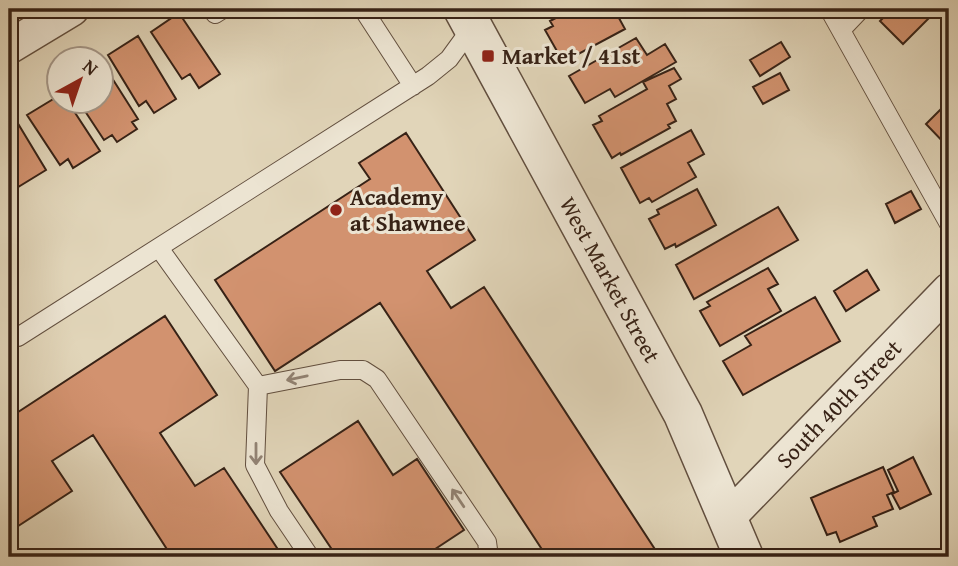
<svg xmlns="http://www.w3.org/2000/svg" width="958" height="566" font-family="'Gentium Book Plus',serif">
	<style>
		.building { fill: #d2926f; stroke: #372216; stroke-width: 2 }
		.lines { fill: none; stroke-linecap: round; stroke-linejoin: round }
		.service-casing { stroke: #624f3f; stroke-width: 20 }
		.minor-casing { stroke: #624f3f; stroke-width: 36 }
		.tertiary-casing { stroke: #624f3f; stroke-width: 41 }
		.service { stroke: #ece4d2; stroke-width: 18 }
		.minor { stroke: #ece4d2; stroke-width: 33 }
		.tertiary { stroke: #ece4d2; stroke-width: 38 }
		.oneway { stroke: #928374 }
		.poi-dot { fill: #8f2418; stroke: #ece4d2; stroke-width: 2.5 }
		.labels { text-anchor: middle; stroke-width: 6; stroke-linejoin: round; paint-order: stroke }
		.poi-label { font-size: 23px; font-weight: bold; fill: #372216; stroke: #ece4d2; text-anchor: start }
		.street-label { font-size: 23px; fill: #372216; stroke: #ece4d2 }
	</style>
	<rect width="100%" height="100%" fill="#e1d5b9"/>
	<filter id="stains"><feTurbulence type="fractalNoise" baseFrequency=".00286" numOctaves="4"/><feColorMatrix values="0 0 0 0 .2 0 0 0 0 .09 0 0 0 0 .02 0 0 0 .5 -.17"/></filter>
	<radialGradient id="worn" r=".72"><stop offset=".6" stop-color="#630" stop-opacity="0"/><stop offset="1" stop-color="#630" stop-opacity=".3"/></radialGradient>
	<path class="building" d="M573 9H614L625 29 571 58 570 56 562 60 545 30 553 26 550 21Z
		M892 9H918L928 19 903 44 880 21Z
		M179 13 220 74 199 88 190 74 182 79 151 32Z
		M138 36 176 99 154 113 146 101 139 106 108 55Z
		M636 38 647 55 665 44 676 62 615 97 610 89 585 103 569 76Z
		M781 42 790 57 760 76 750 60Z
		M105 67 138 119 132 122 137 129 117 142 112 135 104 140 79 102H102V69Z
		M674 68 681 79 669 86 676 99 667 104 676 121 668 125 670 128 621 155 620 153 612 158 593 125 602 121 599 116 647 89 643 82Z
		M780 73 789 90 763 104 753 87Z
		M60 95V102H68L100 151 73 168 68 159 60 165 27 115Z
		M949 101V148L926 124Z
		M11 112 46 170 10 192 9 113Z
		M691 130 704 154 688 163 696 177 652 202 649 198 640 203 621 168Z
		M406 133 475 240 427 271 451 308 484 287 660 557H547L380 303 275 371 215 280 370 179 359 163Z
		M697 189 716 225 676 247 675 244 665 249 649 219 659 214 657 210Z
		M911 191 921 209 895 223 886 204Z
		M778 207 798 240 694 299 676 265Z
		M768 268 778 284 768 289 781 311 720 346 700 311 710 306 707 302Z
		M867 270 879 290 846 311 834 291Z
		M815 297 840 341 743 395 723 361 751 345 745 336Z
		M165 316 217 395 160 433 195 486 224 468 283 557H172L93 435 52 461 72 491 9 532V418Z
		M358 421 393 475 417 459 464 530 423 557H337L280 472Z
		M913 457 931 494 900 509 892 494 898 491 888 470Z
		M883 467 894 492 887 495 893 509 873 517 877 526 840 542 836 532 827 535 811 498Z"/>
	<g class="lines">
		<g class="service-casing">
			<path id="service" d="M363 9 413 86
				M829 9 949 224
				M215 14 223 9
				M841 30 861 9
				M159 248 258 386 255 465 279 511 310 557
				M9 335 18 337 428 76 449 59 473 26
				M258 386 340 370H363L377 379 487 542 489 557"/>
		</g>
		<g class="minor-casing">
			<g id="minor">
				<path d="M9 47 72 9"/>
				<path id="s1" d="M728 518 949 290"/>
			</g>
		</g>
		<g class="tertiary-casing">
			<g id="tertiary">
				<path id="s2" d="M463 9 683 414 744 557"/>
			</g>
		</g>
		<use href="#service" class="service"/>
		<use href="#minor" class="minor"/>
		<use href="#tertiary" class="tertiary"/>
	</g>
	<defs><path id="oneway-shaft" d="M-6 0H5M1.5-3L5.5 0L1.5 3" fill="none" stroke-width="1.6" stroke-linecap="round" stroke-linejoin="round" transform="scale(1.75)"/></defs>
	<g class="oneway">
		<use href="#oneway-shaft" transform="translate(297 378) rotate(168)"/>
		<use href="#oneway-shaft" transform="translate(256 454) rotate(90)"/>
		<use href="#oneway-shaft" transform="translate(458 498) rotate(-124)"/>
	</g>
	<g class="poi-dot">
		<rect x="481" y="49" width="14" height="14" rx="3.5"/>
		<circle cx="336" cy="210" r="7"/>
	</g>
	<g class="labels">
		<g class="poi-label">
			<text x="502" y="64">Market / 41st</text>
			<text x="350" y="205">Academy<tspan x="350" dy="26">at Shawnee</tspan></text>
		</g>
		<g class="street-label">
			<text dy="8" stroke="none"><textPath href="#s2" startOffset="308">West Market Street</textPath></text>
			<text dy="8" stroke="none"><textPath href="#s1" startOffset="159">South 40th Street</textPath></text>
		</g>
	</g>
	<rect width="958" height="566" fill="none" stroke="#e1d5b9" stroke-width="35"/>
	<rect x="10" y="10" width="937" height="545" fill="none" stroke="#372216" stroke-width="3.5"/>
	<rect x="18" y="18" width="923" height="531" fill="none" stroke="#372216" stroke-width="2"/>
	<g transform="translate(80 80) rotate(40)"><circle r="33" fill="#ece4d2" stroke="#a49687" stroke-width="2"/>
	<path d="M0-5L12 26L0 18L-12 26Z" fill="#8f2418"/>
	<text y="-10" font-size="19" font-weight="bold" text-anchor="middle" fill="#372216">N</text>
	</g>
	<rect width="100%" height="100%" filter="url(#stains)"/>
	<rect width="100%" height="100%" fill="url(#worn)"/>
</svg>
